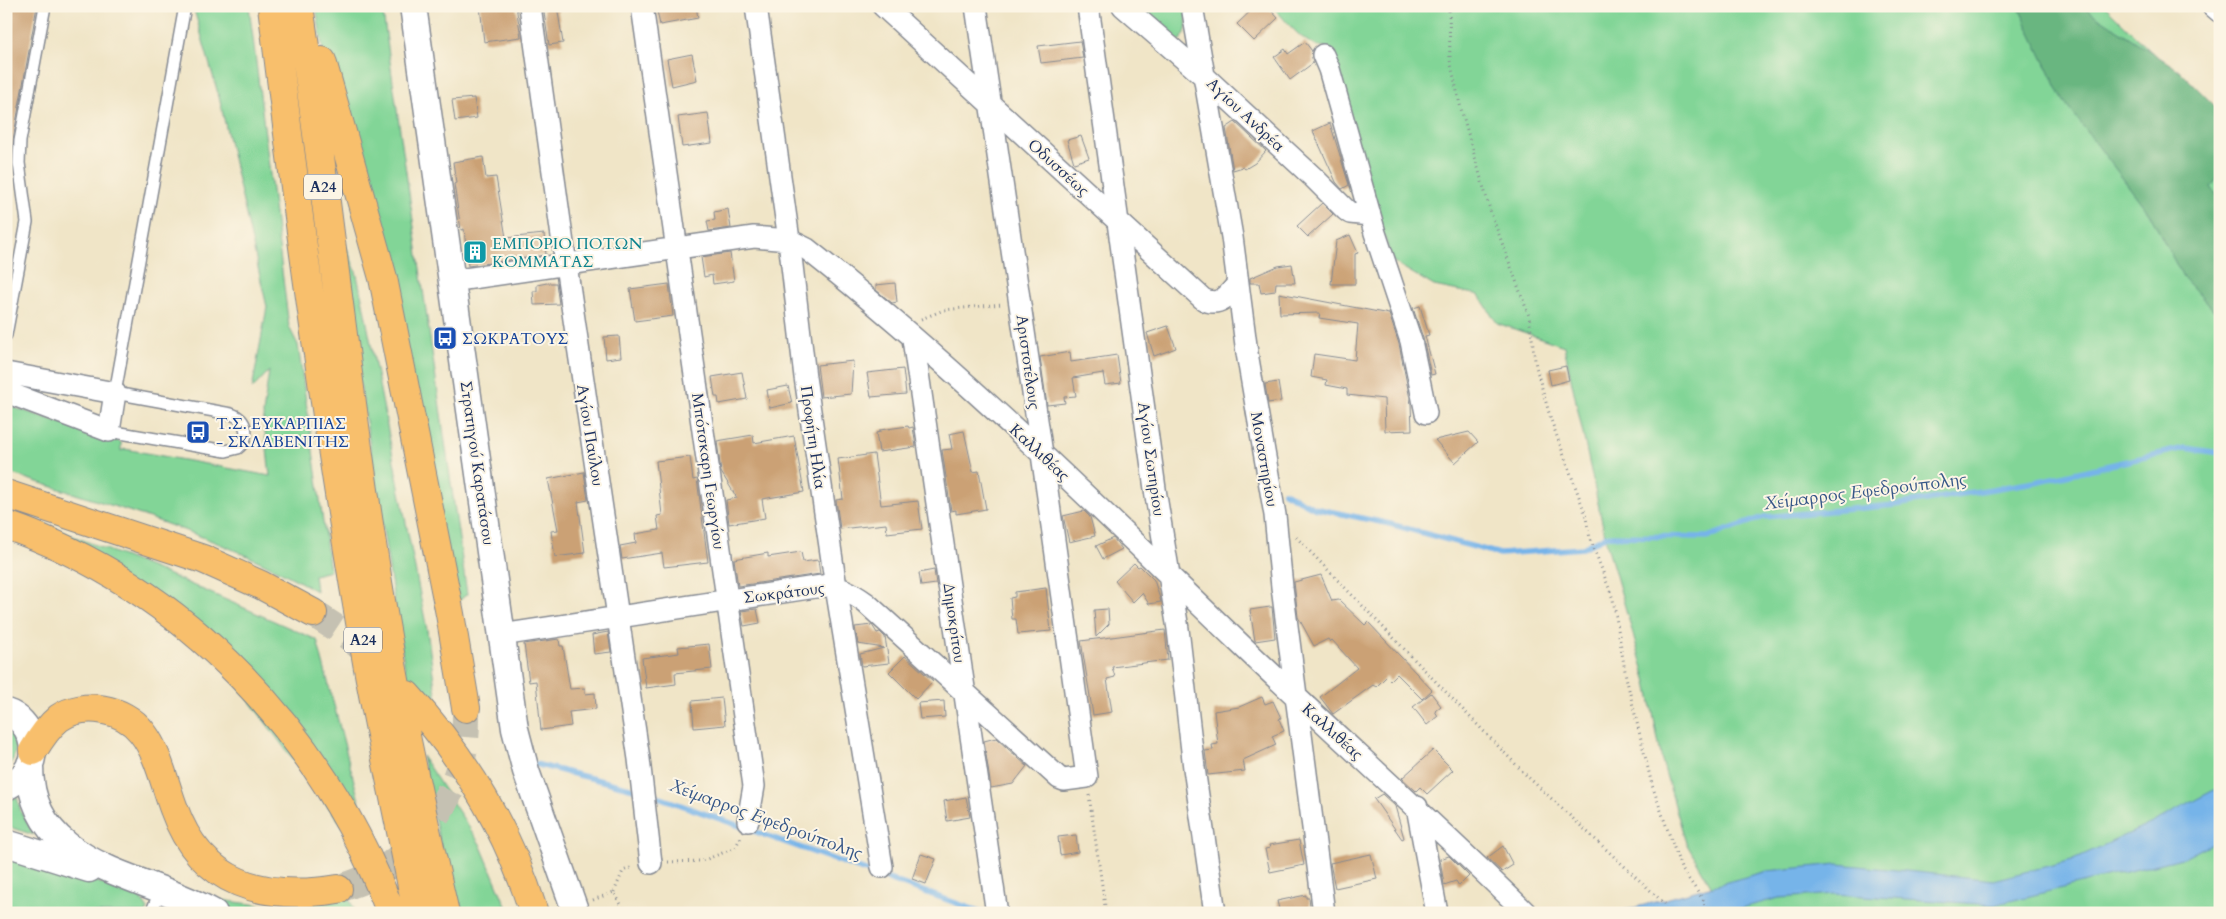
<svg xmlns="http://www.w3.org/2000/svg" width="2226" height="919" font-family="Cardo,serif">
	<style>
		.green { fill: #82d597; stroke: #4e827a }
		.forest { fill: #69b680; stroke: #42726f }
		.water { fill: #76b4e9; stroke: #4872a4 }
		.lines { fill: none; stroke-linecap: round; stroke-linejoin: round }
		.stream { stroke: #76b4e9; stroke-width: 5.5 }
		.building { fill: #cba175 }
		.trunk-tunnel { stroke: #c5c1b2; stroke-width: 28; stroke-dasharray: 28 14; stroke-linecap: butt }
		.service-casing { stroke: #868a92; stroke-width: 14 }
		.minor-casing { stroke: #868a92; stroke-width: 24 }
		.tertiary-casing { stroke: #868a92; stroke-width: 29 }
		.trunk-casing { stroke: #868a92; stroke-width: 30 }
		.path { stroke: #868a92; stroke-width: 3; stroke-dasharray: 1 4; stroke-linecap: butt }
		.service { stroke: #fff; stroke-width: 11 }
		.minor { stroke: #fff; stroke-width: 21 }
		.tertiary { stroke: #fff; stroke-width: 26 }
		.trunk { stroke: #f8bf6c; stroke-width: 28 }
		.labels { text-anchor: middle; stroke-width: 4; stroke-linejoin: round; paint-order: stroke }
		.shield { fill: #fcf5e5; stroke: #5e6a86; stroke-width: 1 }
		.shield-label { font-size: 15px; font-weight: bold; fill: #1b2f5e }
		.street-label { font-size: 16px; fill: #1b2f5e; stroke: #fcf5e5 }
		.culture-label { font-size: 16px; fill: #0d838f; stroke: #fcf5e5; text-anchor: start }
		.transit-label { font-size: 16px; fill: #164399; stroke: #fcf5e5; text-anchor: start }
		.water-label { font-size: 18px; font-style: italic; fill: #365788; stroke: #fcf5e5 }
	</style>
	<rect width="100%" height="100%" fill="#fcf5e5"/>
	<filter id="ink" filterUnits="userSpaceOnUse"><feTurbulence type="fractalNoise" baseFrequency=".02" numOctaves="2"/><feDisplacementMap in="SourceGraphic" scale="10" xChannelSelector="R" yChannelSelector="G"/><feConvolveMatrix kernelMatrix="1 2 1 2 8 2 1 2 1" color-interpolation-filters="sRGB"/></filter>
	<filter id="wash" filterUnits="userSpaceOnUse"><feTurbulence type="fractalNoise" baseFrequency=".0096" numOctaves="4" result="noise"/><feDisplacementMap in="SourceGraphic" scale="20" xChannelSelector="R" yChannelSelector="G"/><feGaussianBlur stdDeviation="1.12" result="paint"/><feColorMatrix in="noise" values="0 0 0 0 0 0 0 0 0 0 0 0 0 0 0 0 0 1.4 0 .05"/><feComposite in="paint" operator="in"/></filter>
	<g filter="url(#wash)">
		<rect width="100%" height="100%" fill="#f0e5c7"/>
		<path class="green" d="M193 6H249L289 327 298 345 330 571 314 575 316 591C221 535 111 506 6 472V405L121 442V451L125 449 270 476 263 414 269 371 252 389 267 307 219 97Z
			M316 6H382L467 594 452 607 324 58Z
			M1133 6H1184C1187 20 1190 31 1179 41Z
			M1272 6H2105L2220 120V913H1721L1716 894 1686 843 1662 761 1647 682 1607 545 1564 346 1497 323 1479 295 1434 286 1392 261 1325 47C1304 47 1286 20 1272 6Z
			M334 217 356 271 362 298 427 630 439 716 407 683Z
			M6 509 165 573 317 640 378 873 206 643 65 541Z
			M6 731C19 742 18 757 6 768Z
			M422 756 480 844 509 913H454Z
			M17 797 21 812 34 835 6 826V800Z
			M6 851 139 896 148 909 146 913H6Z
			M346 893 356 913H224L199 897 265 906 328 903Z"/>
		<path class="forest" d="M2018 6H2081L2179 70 2220 111V174L2211 187 2220 200V317L2183 277 2149 213 2063 100Z"/>
		<path class="water" d="M2216 789 2220 790V839L2186 857 1994 905 1835 894 1779 898 1723 913H1615L1767 871 1838 864 1993 880 2072 860 2150 824Z"/>
		<g class="lines">
			<path class="stream" d="M1284 492 1314 508 1390 524 1500 554 1583 548 1606 536 1707 537 1764 517 1895 505 2035 482 2185 448 2220 453
				M535 764 638 790
				M647 793 984 913"/>
		</g>
		<g id="blocks">
			<path class="building" d="M6 6H37L13 140 12 154H6Z
				M480 6H516L521 37 484 42Z
				M543 6H557L563 43 549 45Z
				M656 6H696L698 18 660 25Z
				M1256 6H1267L1278 18 1254 41 1237 24Z
				M1080 41 1083 58 1041 63 1038 46Z
				M1305 42 1312 51 1313 63 1290 80 1274 57 1285 49 1288 54Z
				M692 54 697 80 672 86 667 59Z
				M474 98 477 118 455 121 452 100Z
				M708 113 712 143 682 147 678 117Z
				M1235 122 1266 151 1255 163 1245 169 1243 167 1233 170 1226 128Z
				M1330 123 1349 185 1342 189 1336 182 1313 131Z
				M1081 136 1089 158 1074 163 1067 140Z
				M483 157 486 178 496 177 506 238 544 234 546 255 468 266 464 229 461 230 454 184 456 183 453 162Z
				M1322 203 1333 214 1308 237 1297 226Z
				M728 209 731 228 709 231 707 221 715 220 714 212Z
				M1350 235 1358 253 1355 254V284H1331L1336 241Z
				M730 253 734 281 713 284 712 275 704 277 701 257Z
				M1292 264 1295 283H1276L1275 291 1261 293 1259 283H1250V278L1278 266Z
				M547 283H556L559 304 534 305 533 291H537V285Z
				M895 283 897 302 892 303 876 290V285Z
				M669 284 673 316 635 321 630 289Z
				M1279 293 1389 314 1399 344 1411 404 1412 430 1385 431 1384 399 1347 395V389L1326 385 1327 380 1311 377 1314 354 1355 360 1358 324 1319 318 1320 313 1280 314Z
				M1420 306 1429 335 1425 336 1435 374 1431 375 1423 338 1413 308Z
				M1168 326 1176 348 1154 356 1147 333Z
				M619 336 621 357 606 359 604 337Z
				M1070 352 1071 362 1117 355 1121 383 1105 385 1103 373 1073 378 1076 396 1064 397 1065 403 1047 405 1040 357Z
				M853 361 851 394 821 397 817 365Z
				M1566 366 1569 380 1551 385 1548 370Z
				M903 369 906 394 871 397 867 373Z
				M742 372 747 399 719 404 718 397H715L712 377Z
				M1278 382 1281 401 1268 403 1265 384Z
				M788 386 792 403 770 408 767 390Z
				M908 426 909 428 913 427 916 447 879 452 876 433 880 432V430Z
				M964 431 973 472 979 471 986 509 956 514V510L951 511 942 450 952 449 949 434Z
				M1469 432 1478 442 1455 463 1435 440Z
				M753 435 754 443 794 436 804 492 762 499 765 518 729 524 726 500 737 498 721 472 717 441Z
				M874 454 881 505 918 501 922 529 887 533 886 524 840 529 836 500 843 499 838 459Z
				M690 457 693 480 697 479 708 562 664 567 662 553 622 559 620 546 636 543 635 534 659 530 657 516 662 515 656 461Z
				M584 472 588 500 578 502 585 553 555 557 551 531 558 530 548 479Z
				M1084 511 1090 517 1095 536 1069 542 1063 516Z
				M1113 538 1122 549 1103 559 1096 546Z
				M801 552 803 562 818 560 820 574 738 586 734 559 768 553V557Z
				M1134 563 1138 567 1140 566 1154 580 1161 602 1149 604 1142 593 1133 602 1115 581Z
				M934 570 936 584 921 586 919 573Z
				M1321 575 1332 601 1339 600 1365 625 1368 622 1432 690 1422 699 1397 674 1390 681 1386 677 1376 687 1373 685 1333 714 1320 697 1357 668 1332 640 1330 642 1328 639 1314 646 1298 617 1294 582Z
				M1046 588 1051 631 1018 634 1016 619H1012L1010 598 1015 597V592Z
				M1270 607H1272L1275 638 1255 641 1250 610Z
				M757 609 760 623 744 626 741 611Z
				M1108 609 1109 624 1096 637 1094 610Z
				M872 625 877 633 880 632 885 637 889 663 862 666 860 654 884 648 858 644 855 627Z
				M1165 630 1168 660 1112 667 1115 677 1107 679 1112 712 1093 715 1081 641Z
				M608 632 611 652 594 654 592 635Z
				M559 639 560 646H563L570 689 585 688V694L595 693 596 709 569 712 571 726 541 730 536 681 529 682 524 644Z
				M709 644 712 669 675 673 676 684 646 688 642 658 679 653 678 647Z
				M905 656 933 681 916 699 889 672Z
				M1431 693 1441 706 1435 711 1438 716 1427 725 1413 707Z
				M1262 697 1265 704 1273 701 1281 718 1279 719 1284 731 1272 736 1276 745 1243 760 1245 771 1208 775 1205 751 1213 750 1212 745 1218 744 1214 711 1239 707Z
				M722 698 725 725 694 728 692 701Z
				M944 701 945 717 920 719 918 703Z
				M996 738 1027 766 1013 784 991 788 984 741Z
				M1433 750 1453 770 1427 794 1420 787 1416 791 1402 778Z
				M1382 794 1395 806 1404 838 1402 839 1374 799Z
				M966 797 970 817 947 821 944 801Z
				M1076 835 1078 852 1060 855 1058 837Z
				M1299 840 1304 865 1270 872 1265 849 1270 848 1269 845Z
				M1503 846 1513 865 1502 872 1487 858Z
				M921 854 936 859 926 884 912 879Z
				M1371 854 1377 879 1335 888 1330 863Z
				M1449 856 1469 876 1459 886 1456 881 1444 885 1440 859Z
				M1306 895V898H1309L1311 913H1280L1277 901Z"/>
		</g>
	</g>
	<g filter="url(#ink)">
		<use href="#blocks" fill-opacity="0" stroke="#868a92" stroke-width="1"/>
		<g class="lines">
			<path class="trunk-tunnel" d="M313 613 348 636 376 660
				M338 889C350 885 362 881 374 875 413 854 453 801 462 758 466 742 466 725 466 708"/>
			<g class="service-casing">
				<path id="service" d="M6 335 27 222 19 163 20 141 45 6
					M109 431 226 451 238 448C251 437 247 419 231 414L115 393 185 6
					M151 913 161 889"/>
			</g>
			<g class="minor-casing">
				<path id="minor" d="M530 6 566 265 639 759 651 863
					M642 6 754 786 748 821
					M756 6 789 240 805 377 836 587 882 867
					M883 6 1203 299C1219 308 1229 295 1238 283
					M1088 6 1156 496 1178 629 1194 768 1215 913
					M1123 6 1205 77 1313 177 1346 210 1350 213 1370 215
					M1192 6 1232 237 1247 353 1275 515 1282 587 1324 913
					M2213 6 2220 12
					M1323 55 1329 69 1375 233 1411 341 1426 413
					M451 281 754 237 789 240 807 249C959 369 1097 506 1236 640 1332 732 1431 820 1526 913
					M913 339 996 907
					M6 373 115 393 109 431 6 392
					M501 635 822 586C839 585 852 593 866 603L1059 778 1064 780 1087 777 1042 454 976 6
					M1417 807 1437 913"/>
			</g>
			<g class="tertiary-casing">
				<path id="tertiary" d="M413 6 515 729 526 771 576 913
					M6 712C31 720 41 753 25 773 20 780 13 783 6 787
					M30 764C28 868 144 873 214 913
					M6 843 89 869"/>
			</g>
			<g class="trunk-casing">
				<path id="trunk" d="M272 6C299 227 329 449 368 668 383 750 402 831 417 913
					M299 6C331 218 351 431 388 642 404 733 424 823 445 913
					M322 61 383 278 450 614 466 708
					M6 494 203 559 261 585 313 613
					M6 525C187 588 324 736 391 913
					M407 695C466 759 508 829 534 913
					M33 751C40 739 48 727 59 718 83 701 124 708 142 732 159 754 164 783 174 809 201 885 265 901 338 889"/>
			</g>
			<path class="path" d="M1449 6 1450 60 1461 109 1491 213 1529 316 1536 367 1551 420 1585 513 1590 538 1613 599 1626 677 1652 785 1681 868 1704 901 1706 913
				M921 319 944 310 1002 304
				M1296 537 1527 776 1665 904
				M1089 795 1106 913
				M668 862 702 861 735 848 741 837
				M614 892 623 871 633 867
				M593 900 614 892 626 913
				M944 913 979 911"/>
			<use href="#service" class="service"/>
			<use href="#minor" class="minor"/>
			<use href="#tertiary" class="tertiary"/>
			<use href="#trunk" class="trunk"/>
		</g>
	</g>
	<defs>
		<g id="building-square" transform="scale(1.25)"><rect x="-9" y="-9" width="18" height="18" rx="4" fill="#0f9aa8" stroke="#fcf5e5"/><path d="M-4-6H4V6H1V3H-1V6H-4ZM-2.5-4.3h1.7v1.8h-1.7ZM.8-4.3h1.7v1.8H.8ZM-2.5-1h1.7V.8h-1.7ZM.8-1h1.7V.8H.8Z" fill="#fff"/></g>
		<g id="bus-square" transform="scale(1.25)"><rect x="-9" y="-9" width="18" height="18" rx="4" fill="#1a4fb4" stroke="#fcf5e5"/><path d="M-5-6H5V4H4V6H2V4H-2V6H-4V4H-5ZM-3.5-4V0h7V-4ZM-3.5 1.2v1.5H-2V1.2ZM2 1.2v1.5H3.5V1.2Z" fill="#fff"/></g>
	</defs>
	<g fill-rule="evenodd">
		<use href="#building-square" x="475" y="252"/>
		<use href="#bus-square" x="445" y="338"/>
		<use href="#bus-square" x="198" y="432"/>
	</g>
	<g class="labels">
		<g class="shield">
			<rect x="304" y="174.5" width="38" height="25" rx="4"/>
			<rect x="344" y="627.5" width="38" height="25" rx="4"/>
		</g>
		<g class="shield-label">
			<text x="323" y="192">Α24</text>
			<text x="363" y="645">Α24</text>
		</g>
		<g class="street-label">
			<text transform="translate(1246 114) rotate(43)" y="6">Αγίου Ανδρέα</text>
			<text transform="translate(1059 167) rotate(42)" y="6">Οδυσσέως</text>
			<text transform="translate(1029 362) rotate(82)" y="6">Αριστοτέλους</text>
			<text transform="translate(591 435) rotate(81)" y="6">Αγίου Παύλου</text>
			<text transform="translate(814 437) rotate(82)" y="6">Προφήτη Ηλία</text>
			<text transform="translate(1040 452) rotate(43)" y="6">Καλλιθέας</text>
			<text transform="translate(1152 459) rotate(82)" y="6">Αγίου Σωτηρίου</text>
			<text transform="translate(1265 459) rotate(80)" y="6">Μοναστηρίου</text>
			<text transform="translate(478 463) rotate(82)" y="6">Στρατηγού Καρατάσου</text>
			<text transform="translate(709 471) rotate(82)" y="6">Μπότσκαρη Γεωργίου</text>
			<text transform="translate(784 592) rotate(-7)" y="6">Σωκράτους</text>
			<text transform="translate(955 623) rotate(82)" y="6">Δημοκρίτου</text>
			<text transform="translate(1333 731) rotate(42)" y="6">Καλλιθέας</text>
		</g>
		<g class="culture-label">
			<text x="492" y="249">ΕΜΠΟΡΙΟ ΠΟΤΩΝ<tspan x="492" dy="18">ΚΟΜΜΑΤΑΣ</tspan></text>
		</g>
		<g class="transit-label">
			<text x="462" y="344">ΣΩΚΡΑΤΟΥΣ</text>
			<text x="216" y="429">Τ.Σ. ΕΥΚΑΡΠΙΑΣ<tspan x="216" dy="18">- ΣΚΛΑΒΕΝΙΤΗΣ</tspan></text>
		</g>
		<g class="water-label">
			<text transform="translate(1865 491) rotate(-7)" y="6">Χείμαρρος Εφεδρούπολης</text>
			<text transform="translate(766 819) rotate(20)" y="6">Χείμαρρος Εφεδρούπολης</text>
		</g>
	</g>
	<rect width="2226" height="919" fill="none" stroke="#fcf5e5" stroke-width="25"/>
</svg>
